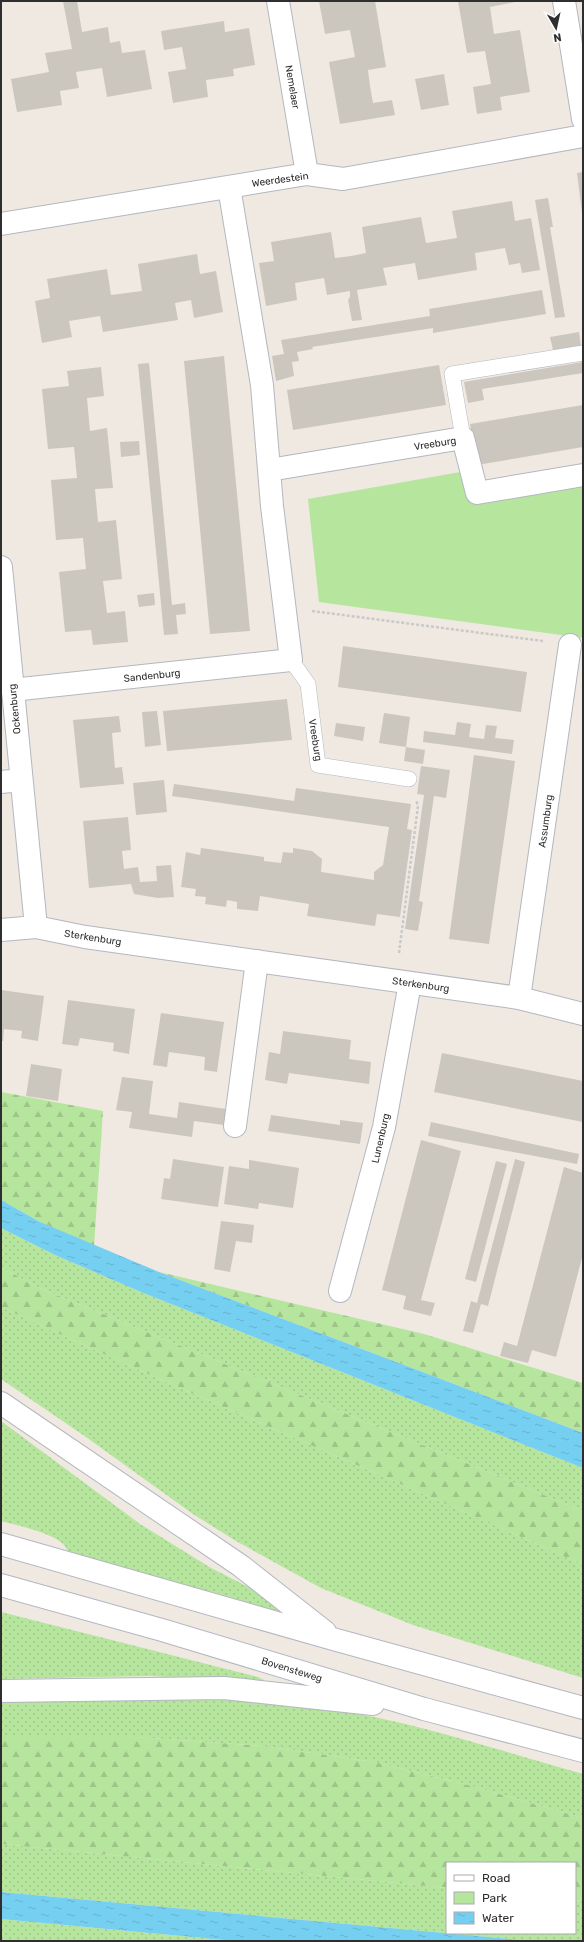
<svg xmlns="http://www.w3.org/2000/svg" width="584" height="1942" font-family="Rubik,sans-serif">
	<style>
		.grass { fill: url(#grass-dots) }
		.forest { fill: url(#forest-firs) }
		.park { fill: #b6e59e }
		.water { fill: url(#water-ripples) }
		.building { fill: #cbc7bf }
		.lines { fill: none; stroke-linecap: round; stroke-linejoin: round }
		.lane-casing { stroke: #b4b7c1; stroke-width: 16 }
		.street-casing { stroke: #b4b7c1; stroke-width: 24 }
		.secondary-casing { stroke: #b4b7c1; stroke-width: 24 }
		.path { stroke: #c9c9c9; stroke-width: 2.5; stroke-dasharray: 3 2; stroke-linecap: butt }
		.lane { stroke: #fff; stroke-width: 15 }
		.street { stroke: #fff; stroke-width: 22 }
		.secondary { stroke: #fff; stroke-width: 22 }
		.labels { text-anchor: middle; stroke-width: 4; stroke-linejoin: round; paint-order: stroke }
		.street-label { font-size: 10px; fill: #2e2e2e; stroke: #fff }
	</style>
	<defs>
		<pattern id="grass-dots" width="8" height="8" patternUnits="userSpaceOnUse"><rect width="8" height="8" fill="#b6e59e"/><path d="M2 2h.1M6 6h.1" fill="none" stroke="#9dc588" stroke-width="1.8" stroke-linecap="round"/></pattern>
		<pattern id="forest-firs" width="22" height="20" patternUnits="userSpaceOnUse"><rect width="22" height="20" fill="#b6e59e"/><path d="M5 1l3.5 6h-7zM16 11l3.5 6h-7z" fill="#9dc588"/></pattern>
		<pattern id="water-ripples" width="26" height="14" patternUnits="userSpaceOnUse"><rect width="26" height="14" fill="#75cff0"/><path d="M2 4q2-2 4 0t4 0M15 11q2-2 4 0t4 0" fill="none" stroke="#66b2ce"/></pattern>
	</defs>
	<rect width="100%" height="100%" fill="#efe9e1"/>
	<path class="grass" d="M1 1228 55 1255 141 1292 583 1468V1511L37 1287 1 1267Z
		M1 1307C193 1397 390 1477 583 1565V1678L413 1625 321 1588 236 1541 193 1514 86 1437 1 1379Z
		M1 1421 140 1524 211 1568 276 1601 283 1611 282 1613 216 1593 151 1578 68 1552C64 1534 18 1526 1 1521Z
		M1 1612 258 1677 264 1680 262 1683 151 1676 1 1679Z
		M175 1696C229 1699 282 1702 336 1710 419 1723 501 1751 583 1774V1818L468 1785 374 1762 263 1746 137 1737H1V1700Z
		M1 1844 447 1888V1933H575V1900L583 1901V1941H531L1 1892Z
		M1 1919 235 1941H1Z"/>
	<path class="forest" d="M1 1092 103 1111 94 1246 40 1222 1 1200Z
		M1 1267 37 1287 583 1511V1565C390 1477 193 1397 1 1307Z
		M159 1272 424 1334 583 1383V1433Z
		M1 1737H137L263 1746 374 1762 468 1785 583 1818V1901L575 1900V1863H447V1888L1 1844Z"/>
	<path class="park" d="M466 471 472 501 583 483V638L319 602 308 499Z"/>
	<path class="water" d="M1 1200 40 1222 159 1272 583 1433V1468L141 1292 55 1255 1 1228Z
		M1 1892 531 1941H235L1 1919Z"/>
	<path class="building" d="M63 1H77L82 32 108 27 110 43 120 41 122 53 145 50 152 89 107 97 102 68 76 72 79 88 60 91 62 105 17 112 11 79 49 72 45 53 72 49Z
		M319 1H375L386 67 368 70 370 86 373 103 392 100 395 115 340 124 329 62 355 57 350 30 325 34Z
		M458 1H515V2L490 7 494 34 520 30 530 92 500 97 502 110 477 114 473 87 491 84 485 51 467 53Z
		M224 21 225 32 249 28 255 65 233 69 234 76 206 80 208 97 173 103 168 72 186 69 182 47 164 50 161 31Z
		M444 74 449 105 421 110 415 79Z
		M583 172V213H582L577 173Z
		M548 198 553 227H550L565 317 555 318 535 200Z
		M512 201 515 221 531 218 540 270 522 273 520 263 509 265 505 248 475 253 477 270 418 280 415 263 383 268 387 285 357 290 362 320 352 321 348 300 350 297V291L327 295 324 278 295 283 297 300 266 306 259 263 274 261 271 242 331 232 335 258 351 256 366 253 362 227 421 217 426 243 457 238 452 211Z
		M197 254 200 274 216 271 223 312 194 318 191 300 175 303 178 320 103 332 100 316 69 321 72 337 42 343 35 301 50 298 47 279 107 269 111 295 142 291 138 264Z
		M542 290 546 314 433 333V328L312 347 313 349 297 352 299 361 292 362 294 376 276 381 272 356 284 354 281 340 430 316 429 309Z
		M579 332 581 346 553 350 550 337Z
		M224 356 250 631 210 634 184 361Z
		M583 362V373L482 389 484 400 468 403 464 382Z
		M149 363 172 605 185 603 186 614 176 615 178 634 164 635 138 364Z
		M439 365 446 405 293 430 287 390Z
		M101 367 104 396 87 398 90 431 107 428 113 488 95 489 98 522 116 520 122 579 103 581 107 613 125 611 128 642 93 645 91 630 65 632 59 572 86 569 83 538 56 540 51 480 77 478 74 447 48 449 42 389 69 386 67 371Z
		M583 405V447L477 465 470 424Z
		M139 441 140 455 121 457 120 442Z
		M154 593 155 605 139 607 137 595Z
		M343 646 527 672 521 712 338 687Z
		M287 699 292 740 167 751 163 711Z
		M157 711 161 745 145 747 142 712Z
		M384 713 410 717 406 747 425 750 423 764 404 761 406 747 379 743Z
		M119 716 121 732 112 733 115 768 122 767 124 784 80 788 73 720Z
		M457 722 471 724 469 737 484 739 486 725 497 726 495 738 514 740 512 754 423 742 424 731 455 735Z
		M336 723 365 727 363 741 334 736Z
		M474 755 515 761 489 944 449 939Z
		M421 766 450 770 446 798 434 796 419 901 423 902 418 931 405 929 424 795 417 794Z
		M164 780 167 812 136 815 133 783Z
		M174 784 294 801 296 788 411 804 407 829 412 830 400 917 377 914 375 926 307 916 309 904 260 896 258 911 237 909V902L227 900 226 907 205 904 206 897 195 896 196 889 181 887 186 852 200 855 201 848 264 857V861L281 863 283 852 293 853V848L312 851 322 859 321 872 374 880V872L383 865 389 827 172 796Z
		M128 817 131 850 122 851 124 869 138 867 140 882 157 881 156 866 171 865 174 897 158 898 134 894 131 884 89 888 83 821Z
		M1 990 44 996 38 1041 21 1038 22 1031 4 1029 3 1041H1Z
		M68 1000 135 1009 129 1054 113 1051 114 1043 80 1038 78 1046 62 1044Z
		M161 1013 224 1022 217 1072 204 1070 205 1057 169 1052 167 1067 153 1065Z
		M283 1031 351 1040 349 1059 371 1062 369 1084 289 1073 287 1084 265 1080 269 1052 280 1054Z
		M442 1053 583 1081V1122L434 1092Z
		M31 1064 62 1069 58 1101 26 1096Z
		M122 1077 153 1081 149 1114 177 1118 179 1102 226 1109 224 1125 194 1121 192 1137 129 1128 132 1112 116 1110Z
		M271 1115 340 1125V1120L363 1123 360 1144 268 1131Z
		M431 1122 579 1154 577 1164 428 1136Z
		M421 1140 461 1151 421 1300 435 1303 431 1316 403 1309 406 1296 382 1290Z
		M173 1159 224 1167 218 1207 161 1199 164 1178 170 1179Z
		M515 1159 525 1162 488 1306 481 1304 473 1333 463 1331 471 1301 477 1303Z
		M249 1160 299 1168 293 1208 259 1203 258 1209 224 1204 229 1166 249 1169Z
		M496 1161 507 1164 476 1282 465 1279Z
		M564 1167 583 1173V1254L556 1357 532 1350 528 1363 500 1356 504 1342 517 1346Z
		M221 1221 254 1225 252 1243 236 1241 230 1272 214 1269Z"/>
	<g class="lines">
		<g class="lane-casing">
			<path id="lane" d="M463 438 452 374 583 353
				M291 660 308 684 318 765 409 779"/>
		</g>
		<g class="street-casing">
			<path id="street" d="M278 1 307 174
				M564 1 583 119
				M1 224 307 174 343 179 583 136
				M269 470 463 438 477 493 583 475
				M1 567 36 927
				M12 690 291 660 272 506 262 385 229 187
				M1 782 21 780
				M1 930 36 927 85 937 519 998 583 1014
				M519 998 570 645
				M235 1126 257 961
				M340 1291 384 1127 410 983"/>
		</g>
		<g class="secondary-casing">
			<path id="secondary" d="M1 1403 241 1566 325 1632
				M1 1544 333 1639 583 1708
				M1 1585 162 1630 424 1709 583 1751
				M1 1691 224 1688 373 1704"/>
		</g>
		<path class="path" d="M312 611 543 641
			M399 953 418 806 416 800"/>
		<use href="#lane" class="lane"/>
		<use href="#street" class="street"/>
		<use href="#secondary" class="secondary"/>
	</g>
	<g class="labels">
		<g class="street-label">
			<text transform="translate(293 87) rotate(80)" y="4">Nemelaer</text>
			<text transform="translate(280 179) rotate(-8)" y="4">Weerdestein</text>
			<text transform="translate(435 443) rotate(-9)" y="4">Vreeburg</text>
			<text transform="translate(152 675) rotate(-6)" y="4">Sandenburg</text>
			<text transform="translate(14 709) rotate(-96)" y="4">Ockenburg</text>
			<text transform="translate(316 740) rotate(81)" y="4">Vreeburg</text>
			<text transform="translate(545 821) rotate(-82)" y="4">Assumburg</text>
			<text transform="translate(93 937) rotate(9)" y="4">Sterkenburg</text>
			<text transform="translate(421 984) rotate(8)" y="4">Sterkenburg</text>
			<text transform="translate(380 1138) rotate(-77)" y="4">Lunenburg</text>
			<text transform="translate(292 1669) rotate(17)" y="4">Bovensteweg</text>
		</g>
	</g>
	<rect width="584" height="1942" fill="none" stroke="#2e2e2e" stroke-width="4"/>
	<rect x="446" y="1862" width="130" height="72" fill="#ffffff" stroke="#ababab"/>
	<rect x="454" y="1875" width="20" height="6" fill="#ffffff" stroke="#ababab"/>
	<text x="482" y="1882" font-size="12" fill="#2e2e2e">Road</text>
	<rect x="454" y="1892" width="20" height="12" fill="#b6e59e" stroke="#ababab"/>
	<text x="482" y="1902" font-size="12" fill="#2e2e2e">Park</text>
	<rect x="454" y="1912" width="20" height="12" fill="url(#water-ripples)" stroke="#ababab"/>
	<text x="482" y="1922" font-size="12" fill="#2e2e2e">Water</text>
	<g transform="translate(556 28) rotate(171)" stroke="#ffffff" stroke-width="3" paint-order="stroke">
	<path d="M0-3L7 15L0 10L-7 15Z" fill="#2e2e2e"/>
	<text y="-6" font-size="11" font-weight="bold" text-anchor="middle" fill="#2e2e2e">N</text>
	</g>
</svg>
